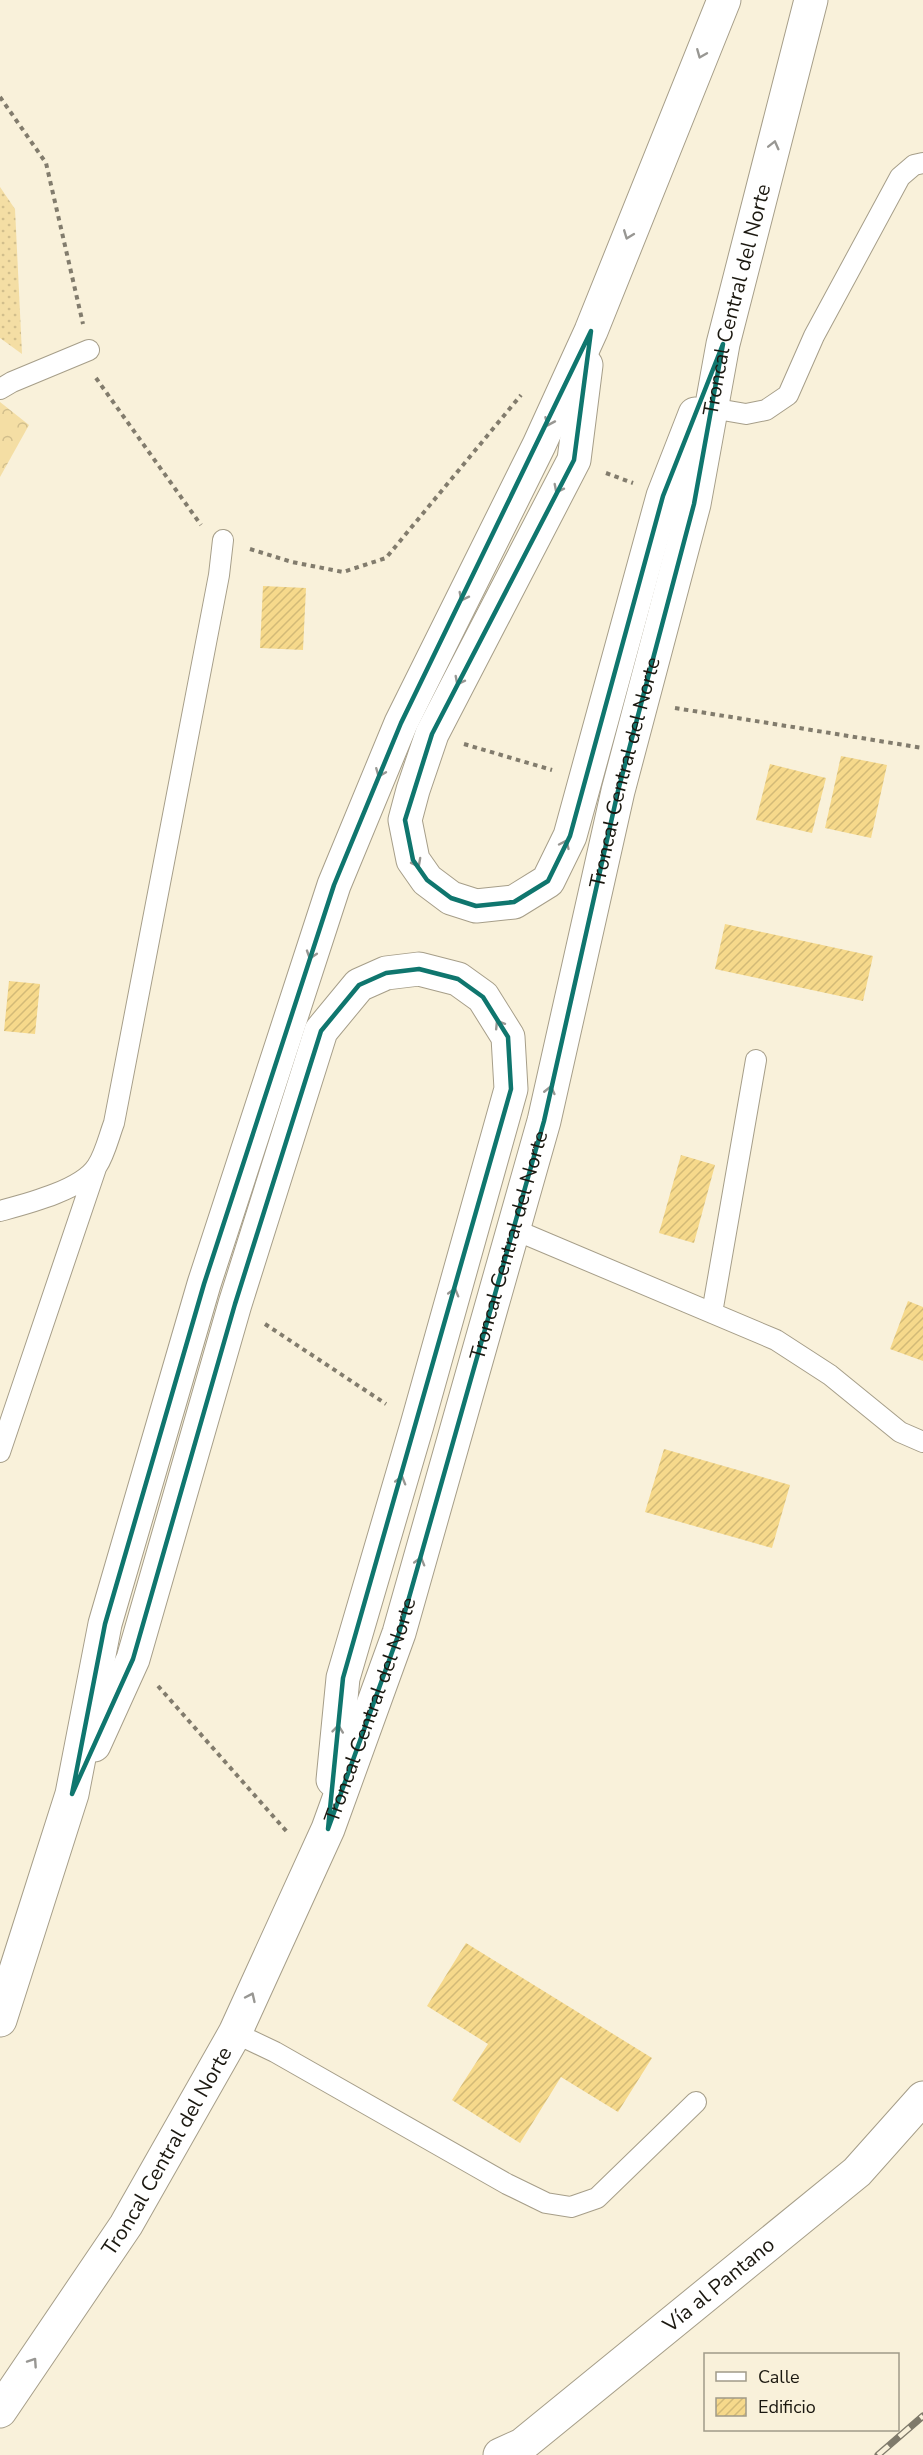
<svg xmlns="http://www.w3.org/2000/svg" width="923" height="2455" font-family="'Nunito Sans',sans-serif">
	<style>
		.grass { fill: url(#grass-dots) }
		.forest { fill: url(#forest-crowns) }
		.building { fill: url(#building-hatch) }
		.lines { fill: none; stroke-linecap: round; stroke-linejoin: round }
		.service-casing { stroke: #a69e89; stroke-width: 22 }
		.secondary-casing { stroke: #a69e89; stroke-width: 35 }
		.trunk-casing { stroke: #a69e89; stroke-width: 35 }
		.path { stroke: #827c6d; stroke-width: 4; stroke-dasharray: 4.5 4.5; stroke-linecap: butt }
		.service { stroke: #fff; stroke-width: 20 }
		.secondary { stroke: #fff; stroke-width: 33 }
		.trunk { stroke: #fff; stroke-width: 33 }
		.rail-casing { stroke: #7f7a6b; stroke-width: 7 }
		.rail { stroke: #f9f1da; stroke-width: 4.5; stroke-dasharray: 14; stroke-linecap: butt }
		.oneway { stroke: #989793 }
		.marked { fill: none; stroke: #0f766e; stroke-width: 4.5; stroke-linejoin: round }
		.labels { text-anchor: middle; stroke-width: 5; stroke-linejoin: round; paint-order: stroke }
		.street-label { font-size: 21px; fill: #1b1810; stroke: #f9f1da }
	</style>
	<defs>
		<pattern id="grass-dots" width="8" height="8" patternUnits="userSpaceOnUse" patternTransform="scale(1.5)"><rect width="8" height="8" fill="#f4dea4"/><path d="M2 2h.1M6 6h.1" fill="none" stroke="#d1be8c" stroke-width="1.8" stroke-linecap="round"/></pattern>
		<pattern id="forest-crowns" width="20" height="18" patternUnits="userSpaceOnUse" patternTransform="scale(1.5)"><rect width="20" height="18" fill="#f4dea4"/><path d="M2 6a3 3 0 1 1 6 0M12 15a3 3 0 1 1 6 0" fill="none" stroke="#d1be8c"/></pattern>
		<pattern id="building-hatch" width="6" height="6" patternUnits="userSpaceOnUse" patternTransform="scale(1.5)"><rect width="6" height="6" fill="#f6d98b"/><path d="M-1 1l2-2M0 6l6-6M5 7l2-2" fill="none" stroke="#d2ba77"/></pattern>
	</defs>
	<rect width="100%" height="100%" fill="#f9f1da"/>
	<path class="grass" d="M0 187 15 209 22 354 0 338Z"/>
	<path class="forest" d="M0 402 29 425 0 477Z"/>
	<path class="building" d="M263 586 306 588 303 650 260 648Z
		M841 756 887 765 871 838 825 828Z
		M770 764 826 778 812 833 756 820Z
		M725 924 873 956 863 1001 715 969Z
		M9 981 40 984 35 1034 4 1031Z
		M681 1155 715 1165 694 1243 659 1233Z
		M908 1301 923 1307V1361L890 1349Z
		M664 1449 790 1485 772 1548 645 1512Z
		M466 1943 652 2058 618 2112 561 2077 520 2143 452 2100 488 2044 427 2006Z"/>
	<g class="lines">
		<g class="service-casing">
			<path id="service" d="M0 389 12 382 89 350
				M711 408 746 414 766 410 788 395 814 336 900 177 914 165 923 163
				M0 1211C26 1204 82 1190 97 1166 105 1154 109 1136 114 1123L219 575 223 540
				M513 1229 776 1340 830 1375 900 1432 923 1442
				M712 1313 756 1060
				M0 1452 96 1168
				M235 2033 275 2052 507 2184 546 2203 571 2207 597 2198 696 2102"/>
		</g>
		<g class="secondary-casing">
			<g id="secondary">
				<path id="s1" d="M500 2455 522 2445 857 2172 923 2098"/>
			</g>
		</g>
		<g class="trunk-casing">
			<g id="trunk">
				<path d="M586 365 574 460 432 734 413 790 405 820 413 860 427 880 451 898 476 906 514 902 548 881 570 836 663 496 695 414"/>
				<path d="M94 1745 133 1659 235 1304 321 1031 359 985 386 973 419 969 458 979 483 997 508 1037 511 1089 417 1425 343 1678 333 1780"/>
				<path d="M0 2020 72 1794 105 1624 204 1284 334 885 401 723 539 445 591 331 724 0"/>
				<path id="s2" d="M0 2411 126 2225 235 2033 328 1829 399 1633 544 1121 618 791 694 504 723 344 811 0"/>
			</g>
		</g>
		<path class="path" d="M0 97 46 163 83 324
			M96 378 201 525
			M606 473 633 483
			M250 549 292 562 343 572 386 558 521 395
			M675 708 923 748
			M464 744 552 770
			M265 1324 386 1404
			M158 1686 288 1833"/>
		<use href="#service" class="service"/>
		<use href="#secondary" class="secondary"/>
		<use href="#trunk" class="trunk"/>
		<g class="rail-casing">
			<path id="rail" d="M878 2455 923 2416"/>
		</g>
		<use href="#rail" class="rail"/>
	</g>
	<defs><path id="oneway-chevron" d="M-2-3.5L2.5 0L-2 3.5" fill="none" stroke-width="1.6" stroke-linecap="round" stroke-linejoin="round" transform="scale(1.5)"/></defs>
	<g class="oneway">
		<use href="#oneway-chevron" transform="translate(701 54) rotate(112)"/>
		<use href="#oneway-chevron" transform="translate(774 145) rotate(-76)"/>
		<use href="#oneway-chevron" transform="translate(628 235) rotate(111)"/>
		<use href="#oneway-chevron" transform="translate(549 422) rotate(114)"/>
		<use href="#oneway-chevron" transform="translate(558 489) rotate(117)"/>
		<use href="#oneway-chevron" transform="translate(463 597) rotate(117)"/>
		<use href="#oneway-chevron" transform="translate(459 681) rotate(117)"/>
		<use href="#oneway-chevron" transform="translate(380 773) rotate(112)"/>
		<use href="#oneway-chevron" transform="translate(565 844) rotate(-65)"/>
		<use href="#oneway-chevron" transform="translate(417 863) rotate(62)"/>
		<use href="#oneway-chevron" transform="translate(311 955) rotate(108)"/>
		<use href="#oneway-chevron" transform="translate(499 1024) rotate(-122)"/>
		<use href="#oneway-chevron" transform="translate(550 1090) rotate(-77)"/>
		<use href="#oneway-chevron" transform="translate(454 1292) rotate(-74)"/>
		<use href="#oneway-chevron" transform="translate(401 1480) rotate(-74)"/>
		<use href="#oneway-chevron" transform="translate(420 1561) rotate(-74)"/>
		<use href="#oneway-chevron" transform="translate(338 1729) rotate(-84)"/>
		<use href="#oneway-chevron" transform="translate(251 1997) rotate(-65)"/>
		<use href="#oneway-chevron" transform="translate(33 2362) rotate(-56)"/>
	</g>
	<path class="marked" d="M591 331 574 460 432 734 405 820 413 860 427 880 451 898 476 906 514 902 548 881 570 836 663 496 723 344 694 504 618 791 544 1121 399 1633 328 1829 343 1678 511 1089 508 1037 483 997 458 979 419 969 386 973 359 985 321 1031 235 1304 133 1659 72 1794 105 1624 204 1284 334 885 401 723Z"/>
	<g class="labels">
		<g class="street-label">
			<text dy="7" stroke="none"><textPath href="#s2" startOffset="2254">Troncal Central del Norte</textPath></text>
			<text dy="7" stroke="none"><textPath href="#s2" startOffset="1768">Troncal Central del Norte</textPath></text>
			<text dy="7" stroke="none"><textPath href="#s2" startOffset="1281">Troncal Central del Norte</textPath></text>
			<text dy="7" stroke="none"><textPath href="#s2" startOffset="796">Troncal Central del Norte</textPath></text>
			<text dy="7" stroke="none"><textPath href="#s2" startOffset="309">Troncal Central del Norte</textPath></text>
			<text dy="7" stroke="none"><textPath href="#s1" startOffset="278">Vía al Pantano</textPath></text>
		</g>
	</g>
	<rect x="704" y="2353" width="195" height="78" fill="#f9f1da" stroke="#a09a89" stroke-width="1.5"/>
	<rect x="716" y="2372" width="30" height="9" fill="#ffffff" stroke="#a09a89" stroke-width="1.5"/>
	<text x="758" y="2383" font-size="18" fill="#1b1810">Calle</text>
	<rect x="716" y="2398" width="30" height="18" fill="url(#building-hatch)" stroke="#a09a89" stroke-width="1.5"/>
	<text x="758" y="2413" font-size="18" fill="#1b1810">Edificio</text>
</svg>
